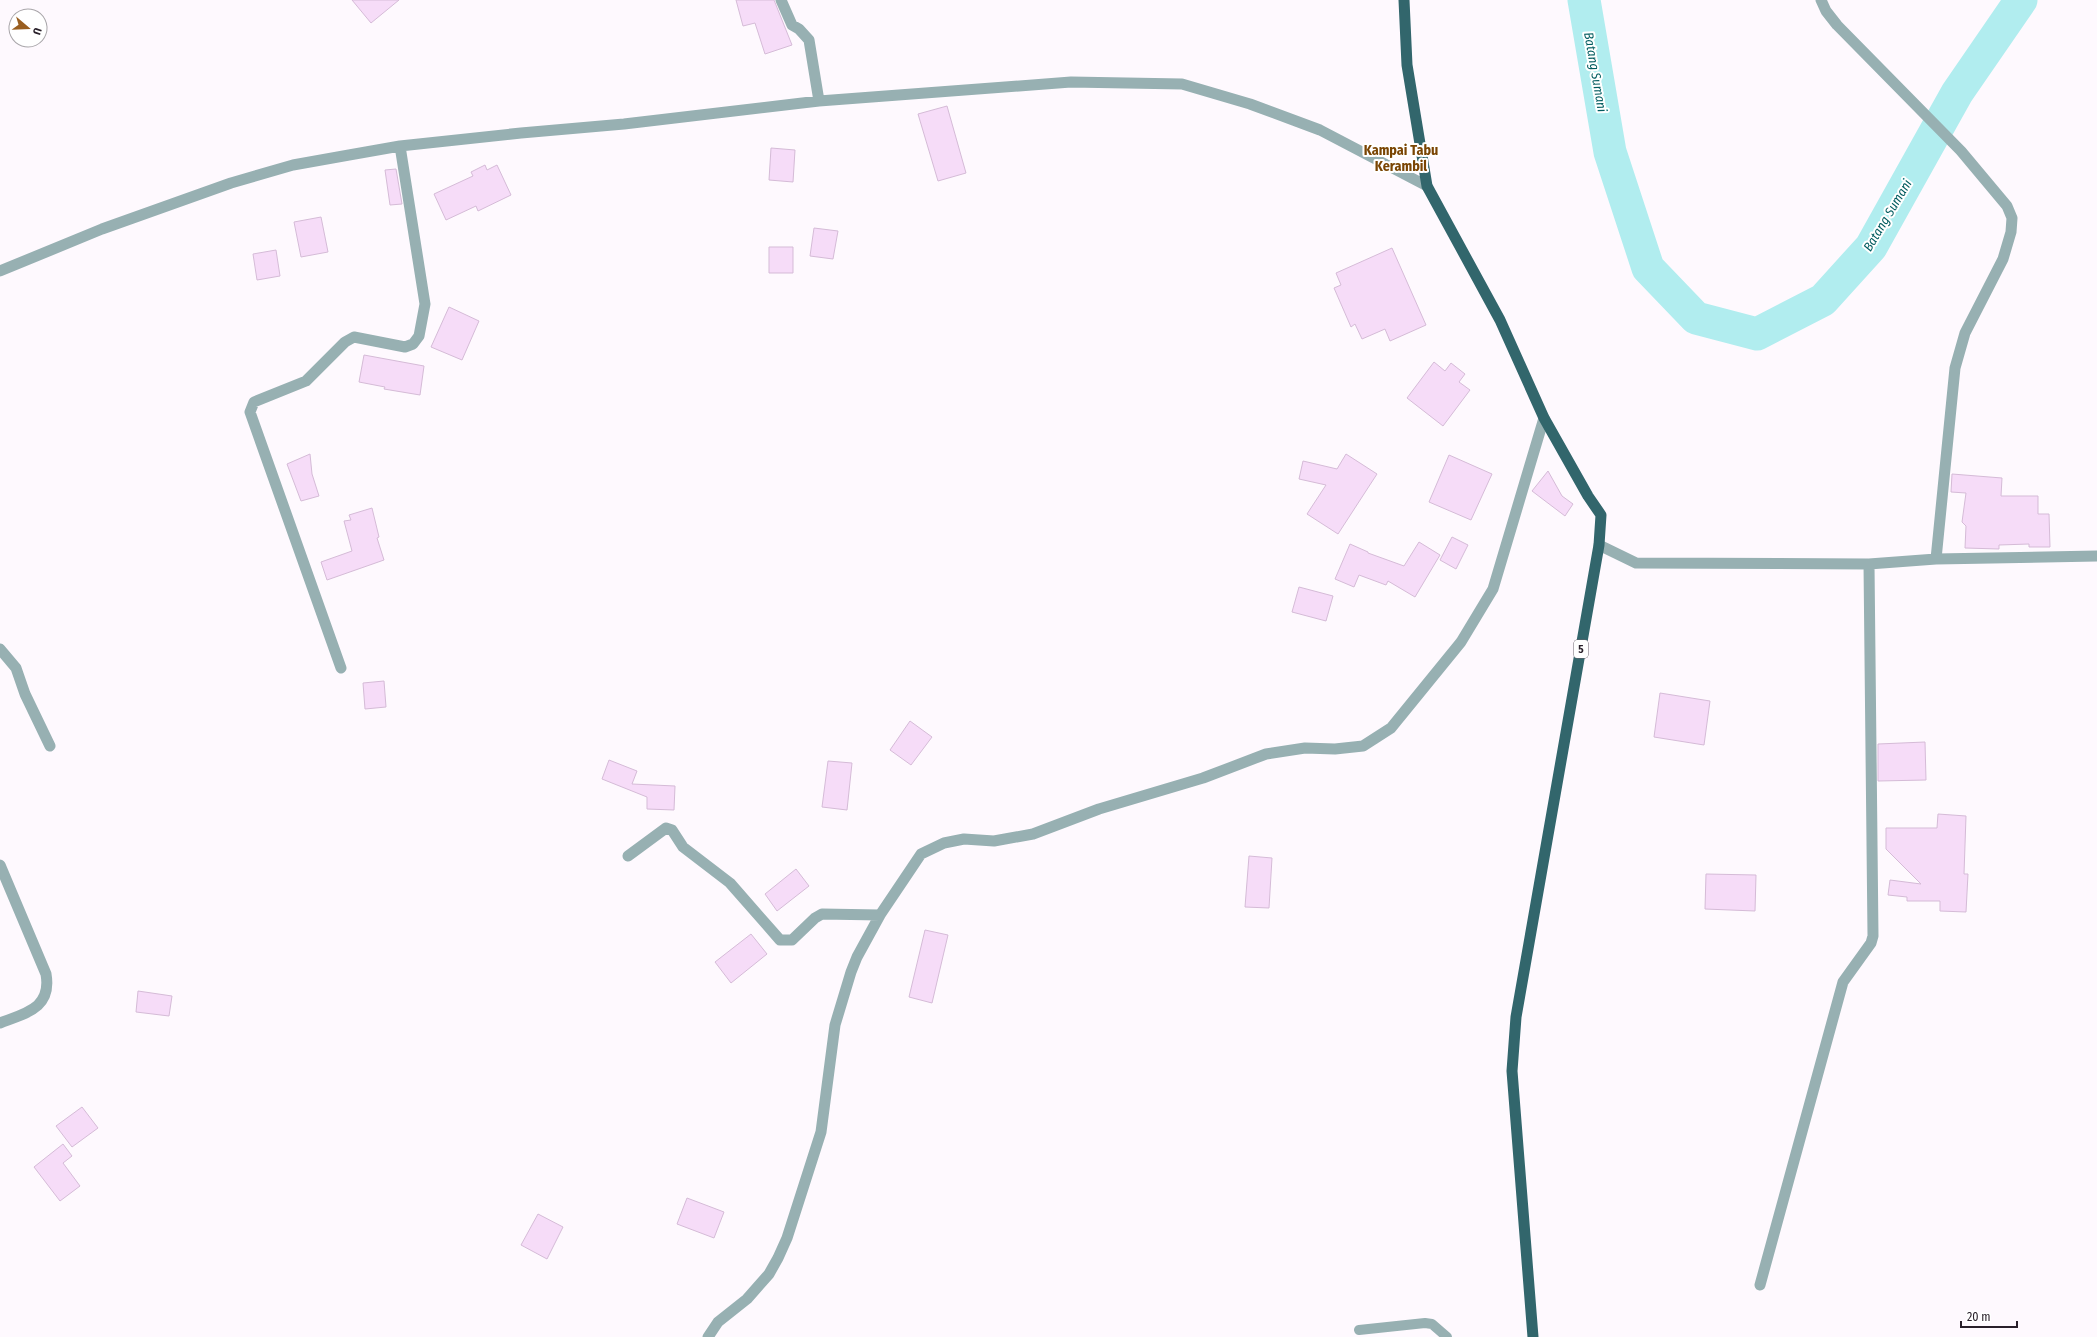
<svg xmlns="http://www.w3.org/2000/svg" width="2097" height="1337" font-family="'Fira Sans Condensed',sans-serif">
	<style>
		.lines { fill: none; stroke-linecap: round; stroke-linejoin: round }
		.river { stroke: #b1edef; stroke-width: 33 }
		.building { fill: #f6dcf8; stroke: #d5bbd7 }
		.service { stroke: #97b0b2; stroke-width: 10 }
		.minor { stroke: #97b0b2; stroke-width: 11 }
		.trunk { stroke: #32666c; stroke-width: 11 }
		.labels { text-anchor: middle; stroke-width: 4; stroke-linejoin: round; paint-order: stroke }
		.shield { fill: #fff; stroke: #69636a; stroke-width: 1 }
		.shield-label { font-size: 11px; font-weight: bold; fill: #29202a }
		.water-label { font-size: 13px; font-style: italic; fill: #015b5e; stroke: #fff }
		.quarter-label { font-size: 14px; font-weight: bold; fill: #7a4503; stroke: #fff }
	</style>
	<rect width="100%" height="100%" fill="#fef9fe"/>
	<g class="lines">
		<path class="river" d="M1584 0 1610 152 1648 268 1696 318 1757 334 1823 300 1871 247 1957 93 2021 0"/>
	</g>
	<path class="building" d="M352 0H399L371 23Z
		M736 0H774L792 45 765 54 755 23 743 26Z
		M947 106 966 173 938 181 918 114Z
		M771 148 795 150 793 182 769 180Z
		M485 165 487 170 497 165 511 195 478 211 476 206 446 220 434 194 473 176 471 172Z
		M396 169 402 204 390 205 385 170Z
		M321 217 328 252 301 257 294 222Z
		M814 228 838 231 833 259 810 256Z
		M769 247H793V273H769Z
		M1392 248 1426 325 1390 341 1385 329 1362 339 1355 324 1351 327 1334 288 1341 285 1336 273Z
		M276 250 280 276 257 280 253 254Z
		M449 307 479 321 462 360 431 347Z
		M364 355 424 366 420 395 384 389 385 387 359 382Z
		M1434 362 1445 371 1451 363 1465 374 1459 382 1470 390 1443 426 1407 398Z
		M310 454 312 474 319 496 301 501 287 464Z
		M1346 454 1377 474 1338 534 1307 514 1326 485 1299 479 1303 461 1337 469Z
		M1449 455 1492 474 1471 520 1429 502Z
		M1548 471 1562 496 1573 504 1565 516 1532 491Z
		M1952 474 2002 478 2001 496H2038V514H2049L2050 547H2029V544L1999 545V549L1965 548 1966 526 1962 522 1966 493 1951 492Z
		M372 508 379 537 377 538 384 560 327 580 321 562 352 551 344 521 351 520 349 515Z
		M1452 537 1468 545 1456 569 1440 560Z
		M1419 542 1440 555 1415 597 1388 581 1386 585 1359 575 1354 587 1335 579 1350 544 1368 552V553L1404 566Z
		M1299 587 1333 596 1326 621 1292 612Z
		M384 681 386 707 365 709 363 683Z
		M1660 693 1710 701 1704 745 1654 737Z
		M910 721 932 737 911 765 890 750Z
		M1925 742 1926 780 1878 781V744Z
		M609 760 637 771 632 784 675 786 674 810 647 809V797L602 779Z
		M828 761 852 763 847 810 822 807Z
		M1938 814 1966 816 1964 874H1968L1966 912 1940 911V901H1907V897L1888 895 1890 880 1921 884 1886 849V828H1937Z
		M1249 856 1272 858 1269 908 1245 907Z
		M796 869 809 886 777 911 765 894Z
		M1706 874 1756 875 1755 911 1705 909Z
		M925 930 948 935 932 1003 909 997Z
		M751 934 767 954 731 983 715 962Z
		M138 991 172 996 169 1016 136 1012Z
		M82 1107 98 1128 72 1147 56 1126Z
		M63 1144 72 1156 63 1163 80 1186 60 1201 34 1167Z
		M687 1198 724 1212 714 1238 677 1224Z
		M538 1214 563 1227 547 1259 521 1245Z"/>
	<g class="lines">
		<path class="service" d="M1359 1330 1425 1323 1432 1324 1447 1337"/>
		<path class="minor" d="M781 0 792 25 799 29 809 40 819 101
			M1821 0 1826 11 1837 25 1961 151 2007 206 2012 218 2011 232 2003 259 1965 333 1955 368 1936 559
			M0 271 102 229 231 183 293 165 349 155 400 146 521 133 624 124 819 101 1071 82 1182 84 1250 104 1320 130 1427 186
			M1599 545 1636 563 1869 564 1936 559 2097 556
			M0 649 16 668 25 694 50 746
			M341 668 250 412 254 402 306 381 345 342 354 337 405 347 413 344 419 336 425 304 400 146
			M628 856 666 828 672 830 683 847 730 883 780 940H792L815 918 822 914 880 915
			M0 865 46 974C52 1008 26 1013 0 1023
			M1760 1285 1843 982 1871 943 1873 936 1869 564
			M708 1337 718 1322 747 1299 769 1274 778 1258 787 1238 821 1132 835 1025 851 972 857 957 880 915 921 854 944 843 964 839 994 841 1033 834 1099 809 1203 778 1266 754 1305 748 1335 749 1363 746 1391 728 1461 642 1493 589 1544 418"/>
		<path class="trunk" d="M1404 0 1407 65 1427 186 1500 320 1544 418 1588 496 1601 515 1599 545 1516 1017 1512 1071 1533 1337"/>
	</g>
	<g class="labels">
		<rect class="shield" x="1574" y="640" width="14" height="18" rx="3"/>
		<g class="shield-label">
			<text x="1581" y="653">5</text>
		</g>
		<g class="water-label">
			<text transform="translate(1596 72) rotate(80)" y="5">Batang Sumani</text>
			<text transform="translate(1887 215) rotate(-59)" y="5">Batang Sumani</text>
		</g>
		<g class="quarter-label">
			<text x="1401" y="155">Kampai Tabu<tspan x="1401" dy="16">Kerambil</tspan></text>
		</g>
	</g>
	<g transform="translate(28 28) rotate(109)"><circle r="19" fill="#ffffff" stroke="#a9a6aa"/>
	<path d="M0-3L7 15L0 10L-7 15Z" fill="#995e1f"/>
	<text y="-6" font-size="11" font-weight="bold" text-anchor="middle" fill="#29202a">U</text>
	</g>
	<path d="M1961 1321v6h56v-6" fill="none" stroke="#29202a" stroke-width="2"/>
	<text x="1967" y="1321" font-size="12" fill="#29202a" stroke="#ffffff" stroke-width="3" paint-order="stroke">20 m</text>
</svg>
